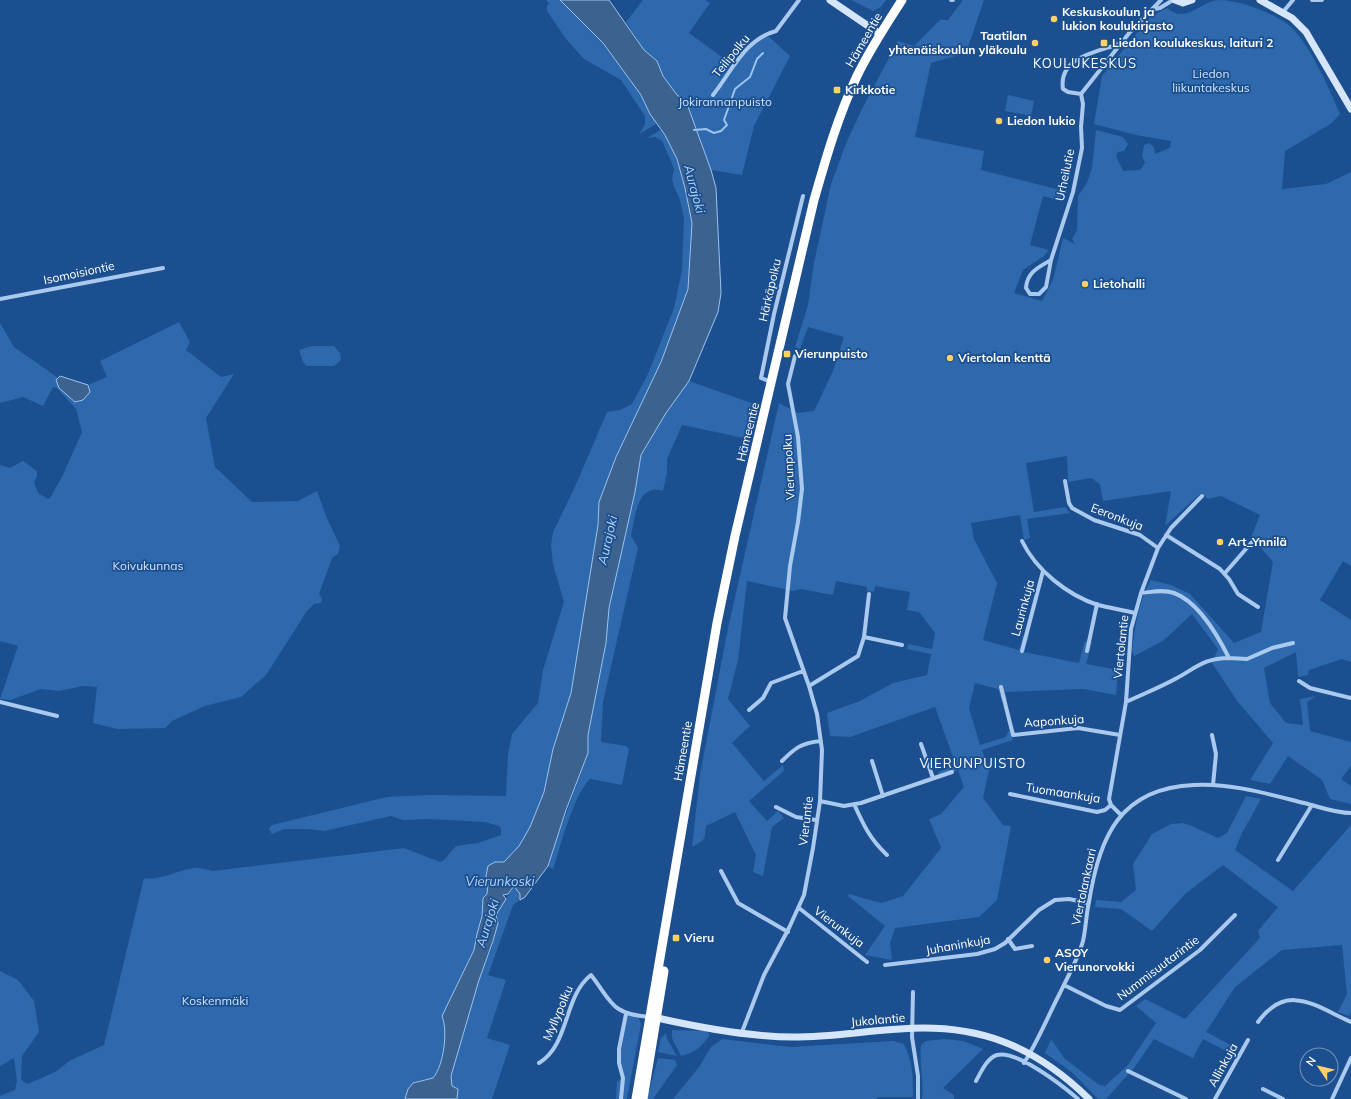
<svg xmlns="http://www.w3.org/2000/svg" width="1351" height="1099" font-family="Mulish,sans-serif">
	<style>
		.green { fill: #2e69ad }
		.water { fill: #3c6290; stroke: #9cc4f0 }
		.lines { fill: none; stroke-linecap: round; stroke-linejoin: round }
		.stream { stroke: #9cc4f0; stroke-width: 2 }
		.street { stroke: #a9c9ee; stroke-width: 4 }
		.secondary { stroke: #d6e6fa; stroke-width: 7 }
		.highway { stroke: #fff; stroke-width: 9 }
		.poi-dot { fill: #ffd166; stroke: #1b4f8f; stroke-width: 1.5 }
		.labels { text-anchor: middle; stroke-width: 3.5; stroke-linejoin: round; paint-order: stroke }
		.poi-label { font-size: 12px; font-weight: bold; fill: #fff; stroke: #1b4f8f; text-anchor: start }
		.street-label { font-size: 12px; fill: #fff; stroke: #1b4f8f }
		.park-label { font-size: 12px; fill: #cfe3fa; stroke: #1b4f8f }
		.neighbourhood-label { font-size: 13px; letter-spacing: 1px; fill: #fff; stroke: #1b4f8f }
		.water-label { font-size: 13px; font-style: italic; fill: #b5d3f5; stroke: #1b4f8f }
	</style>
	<rect width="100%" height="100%" fill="#1b4f8f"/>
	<path class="green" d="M546 0H560L602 43 641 95 650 114 658 123 639 134 645 125V116L621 80 584 59 566 39 547 11V6L549 3Z
		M643 0H705L710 3 689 33 734 66 752 44 766 34 790 56 754 126 742 175 711 170 686 101 677 95 663 76 657 61 644 50 626 22Z
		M851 0H886L881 7 873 11Z
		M963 0H984L966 53 931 63 915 137 984 151 981 170 1064 191 1062 201 1043 196 1030 245 1049 250 1044 256 1023 270 1014 293 1042 301 1053 280 1063 238 1075 244 1072 239 1077 230 1078 196 1087 183 1092 168 1096 130 1123 137 1128 144 1124 151 1118 152 1116 156 1123 171 1140 170 1145 163 1142 156 1144 145 1149 143 1154 147 1155 154 1170 148 1171 141 1136 135 1094 124 1102 76 1150 17 1167 8C1186 24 1199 3 1217 0 1229 0 1242 3 1253 7 1264 11 1276 16 1286 23 1307 37 1330 90 1340 114L1332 123 1285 151 1282 189 1326 184 1351 172V566L1343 561 1320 600 1351 620V662L1342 659 1309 670 1308 675 1298 677 1296 652 1264 668 1270 703 1286 723 1303 725 1300 699 1316 696 1307 702 1310 731 1351 742V766L1341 779 1351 786V804L1330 799 1322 780 1288 756 1270 784 1250 780 1273 743 1238 702 1212 663 1218 649 1192 614 1163 641 1134 656 1132 650C1135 626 1139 600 1151 580L1171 585 1190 594 1234 643 1261 632 1273 562 1251 537 1260 515 1221 496 1208 499 1201 493 1165 526 1171 491 1103 501 1100 484 1091 478 1068 482 1067 456 1026 463 1034 512 1065 507 1070 513 1027 519 1030 538 1024 540 1020 515 971 523 974 539 997 583 983 640 1019 650 1023 635H1029L1024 652 1079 663 1085 641 1092 642 1086 664 1118 670 1116 695 1083 689 1005 692 1007 700 1002 701 998 689 975 683 969 708 980 745 1006 737 1009 730 1013 740 982 750 989 770 983 798 1003 825 1011 826 997 900 979 917 895 928 890 943 892 960 865 955 885 926 848 896 849 894 881 903 903 896 941 848 929 819 941 814 964 787 958 770 940 777 938 772 956 765 935 707 850 737 830 736 827 713 860 701 893 683 927 675 931 654 907 649 908 644 932 649 935 633 919 612 907 610 910 592 875 586 874 592 867 591V587L836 581 833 595 801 589 793 591 747 581 738 660 728 699 750 726 732 743 764 781 783 765 784 771 749 801 767 821 778 811 784 818 772 827 763 876 753 872 756 855 735 812 706 826C704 840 707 839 692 847L700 775 728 628 779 403 798 413 814 411 833 371 844 337 808 327 800 349 795 347 808 305 814 263 831 184 847 141 864 105 898 41 914 46 940 20H948Z
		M1008 95 1034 101 1031 116 1005 111Z
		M662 129 677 159 685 188 692 223 688 289 661 362 616 457 599 502 598 525 571 693 553 749 544 792 530 827 519 846 504 862H495L486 876 488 884 487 894 474 950 442 1016C449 1031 444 1065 433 1078 417 1080 410 1082 405 1099H0V1096L15 1090 17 1080 14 1058 0 1066V971L18 980 34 1001 39 1032 22 1056 21 1080 28 1084 57 1071 69 1061 104 1045 144 878C162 881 177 870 194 868 200 867 207 870 213 871L404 848 440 862 444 860 456 846 478 843 501 835V828L499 826 485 822 429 819 403 820 391 816 324 831 308 829H284L272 834 269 829 272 825 276 824 387 797 428 795 506 796 508 754 512 734 538 703 543 670 564 602 553 564 551 545 553 532 574 489 607 412 620 410 632 404 648 374 674 308 682 270 684 218 680 200 674 186 672 179 674 169 671 161 662 141 655 137 647 138Z
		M179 322 190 342 186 350 221 377 234 374 206 418 215 467 252 502 298 501 317 491 326 516 340 546 338 554 332 558 319 594 322 598 321 603 314 604 307 611 266 675 241 697 205 706 172 721 165 728 117 729 93 723 97 687 82 686 59 691 41 689 11 700 0 699 18 646 0 641V465L10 468 23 461 37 471V476L34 482 38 493 48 499 50 498 62 477 82 432 76 409 57 388 53 387 43 406 23 397 0 403V323L14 347 57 377 59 388 72 399 90 389 88 385 107 377 100 361Z
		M312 346H334L340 353 341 360 334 366H307L303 362 299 350Z
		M689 381 757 405 744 438 682 425 667 459V473L663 491C659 490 654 489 650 491 636 495 634 524 631 536L638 548 603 702 601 742 626 746 629 749 622 785 590 779C573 796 561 845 553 869L548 866 550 858 588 753V735L606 643 609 608 635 492 641 455 666 413Z
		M1246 796 1261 799 1242 833 1235 850 1293 891 1351 825V1012L1349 1016 1338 1012 1347 994 1342 945 1282 950 1235 987 1206 1032 1238 1049 1234 1055 1203 1039 1193 1058 1154 1039 1134 1068 1106 1099H1098L1073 1073 1045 1053 1051 1039 1064 1058 1099 1085 1105 1086 1127 1066 1156 1023 1136 1006 1145 999 1185 1019 1260 938 1258 931 1278 907 1223 865 1185 894 1152 931 1121 909 1095 907 1096 900 1121 902 1136 890 1133 864 1152 834 1171 824 1183 823 1192 826 1218 838 1227 833Z
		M514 886 520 894V900L513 905 488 975 506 980 487 1038 510 1045 492 1099H457L458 1089 452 1086 451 1076C460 1044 468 1012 479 980 485 960 500 937 496 915Z
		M626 1014 638 1016 641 1024 627 1099H616L617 1082 623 1078 619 1049Z
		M672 1030 705 1031 709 1033V1036C702 1047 694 1053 681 1056L672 1038Z
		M666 1033 667 1039 677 1056 658 1052 661 1038Z
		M722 1039 790 1047 893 1041 904 1044C913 1061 913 1078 913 1097H878L877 1099H673L699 1067 711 1047Z
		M944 1039 963 1041 983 1049 943 1088 954 1095V1099H922C924 1081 919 1063 921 1045L926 1041Z
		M658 1058 675 1060 677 1065 653 1099H647Z"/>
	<path class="water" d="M560 0H609L644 50 657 61 663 76 677 95 686 101 711 170 716 188 721 293 718 312 689 381 666 413 641 455 635 492 609 608 606 643 588 735V753L566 810 548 866 525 897 520 900V894L514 886 508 894 503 895 506 899 496 915 498 923 493 941 479 980 451 1076 452 1086 458 1089 457 1099H405L408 1089 413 1083 433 1078C444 1065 448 1031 442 1016L474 950 477 934 482 916 483 898 487 894 488 884 486 876 488 866 495 862H504L519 846 530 827 544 792 553 749 571 693 598 525 599 502 616 457 661 362 688 289 692 223 685 188 677 159 665 135 650 114 641 95 603 43Z
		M60 376 88 385 90 392 83 400 75 402 59 388 56 380Z"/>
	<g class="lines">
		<path class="stream" d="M694 130 706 129 714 133 721 131 727 125 724 120 735 89 750 77 757 59 763 53"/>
		<path class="street" d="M951 0H953
			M1312 0H1322
			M1154 9 1160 8 1173 0
			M1283 12 1293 0
			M1081 94 1130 32 1161 0
			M1081 94 1068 92 1063 89C1058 57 1097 52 1119 44
			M713 95C732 71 745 39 776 31L799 0
			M1051 260C1039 267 1027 272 1026 288L1030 294H1039L1046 287 1051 260 1073 192 1082 148 1081 127 1083 104 1081 94
			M0 299 163 268
			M771 382 761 378 774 314 803 196
			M1065 481 1069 503 1072 508 1094 520 1140 535 1158 548
			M1166 535 1220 569 1229 579 1238 594 1258 607
			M1022 541C1036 570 1067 595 1098 605 1110 608 1123 610 1135 613
			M1225 573 1252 542
			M1141 593C1152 592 1163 589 1174 593 1199 602 1218 636 1229 658L1247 659 1272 648 1293 643
			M864 637 902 645
			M1022 651 1043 571
			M1087 651 1097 604
			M1299 681 1310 688 1351 698
			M809 686 858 656 864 637 869 594
			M1001 687 1013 735 1078 728 1120 735
			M0 702 57 716
			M1126 702C1143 694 1161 687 1177 678 1197 667 1205 658 1229 658
			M749 710 763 698 771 683 803 671
			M1212 735 1216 754 1213 785
			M921 744 933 778
			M782 761C795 748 801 743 821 741
			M872 761 883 796
			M1010 794 1097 812 1105 810 1111 805
			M820 801 844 806 861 803 952 772
			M854 804C864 826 870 839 887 855
			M776 807 796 817 816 820
			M1121 815 1111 805 1109 799 1126 702 1131 629 1141 593 1158 548 1171 528 1202 496
			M1278 860 1312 805
			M721 871 738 903 788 932
			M799 908 867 962
			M1008 939 1015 949 1032 946
			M885 965 977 954 995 949 1005 943 1039 910 1055 900 1069 899 1088 903
			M1064 985 1106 1006 1120 1010 1200 950 1235 915
			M913 992 912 1037 918 1076V1099
			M1258 1022C1287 982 1315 1006 1351 1022
			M742 1032 764 975 789 928 804 895 813 848 820 801 822 750 817 714 809 686 785 618 790 566 798 522 802 489 798 437 788 384 795 356
			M539 1063C570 1044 563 997 591 975 612 1002 611 1014 649 1017
			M1024 1063C1038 1041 1048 1016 1060 993 1068 976 1078 959 1083 941 1086 928 1086 915 1089 902 1099 837 1120 788 1194 785 1231 783 1268 794 1304 803 1320 807 1335 813 1351 813
			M1128 1071 1186 1099
			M976 1081C981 1072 987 1058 997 1055 1017 1050 1063 1086 1078 1099
			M1263 1089 1283 1099
			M621 1099 623 1078 619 1063V1049L626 1014
			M1215 1099 1248 1040
			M1332 1099 1351 1058"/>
		<path class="secondary" d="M830 0 880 34
			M1175 0 1183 3 1192 0
			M1260 0 1292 18 1306 32 1351 109
			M653 1017C697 1027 749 1037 794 1037 829 1037 865 1031 900 1029 977 1023 1034 1045 1089 1099"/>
		<path class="highway" d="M636 1099 717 623 735 536 814 200C826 158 838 116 857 76 870 49 886 25 902 0
			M643 1099 664 971"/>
	</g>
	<g class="poi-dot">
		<circle cx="1054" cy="19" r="4"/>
		<circle cx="1035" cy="43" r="4"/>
		<rect x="1100" y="39" width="8" height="8" rx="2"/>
		<rect x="833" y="86" width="8" height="8" rx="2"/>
		<circle cx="999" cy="121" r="4"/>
		<circle cx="1085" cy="284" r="4"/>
		<rect x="783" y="350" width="8" height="8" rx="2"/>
		<circle cx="950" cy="358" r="4"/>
		<circle cx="1220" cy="542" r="4"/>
		<rect x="672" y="934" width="8" height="8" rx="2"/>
		<circle cx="1047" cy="960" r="4"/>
	</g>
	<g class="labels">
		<g class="poi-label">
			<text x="1062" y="16">Keskuskoulun ja<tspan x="1062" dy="14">lukion koulukirjasto</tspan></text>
			<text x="1027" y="40" text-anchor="end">Taatilan<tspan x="1027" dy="14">yhtenäiskoulun yläkoulu</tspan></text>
			<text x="1112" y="47">Liedon koulukeskus, laituri 2</text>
			<text x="845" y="94">Kirkkotie</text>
			<text x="1007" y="125">Liedon lukio</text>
			<text x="1093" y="288">Lietohalli</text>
			<text x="795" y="358">Vierunpuisto</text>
			<text x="958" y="362">Viertolan kenttä</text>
			<text x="1228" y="546">Art_Ynnilä</text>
			<text x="684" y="942">Vieru</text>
			<text x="1055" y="957">ASOY<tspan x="1055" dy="14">Vierunorvokki</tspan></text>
		</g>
		<g class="street-label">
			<text transform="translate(864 40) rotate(-60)" y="4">Hämeentie</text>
			<text transform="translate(731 56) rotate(-51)" y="4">Teilipolku</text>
			<text transform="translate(1065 175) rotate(-78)" y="4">Urheilutie</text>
			<text transform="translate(79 273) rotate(-12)" y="4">Isomoisiontie</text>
			<text transform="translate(770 290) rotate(-77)" y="4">Härkäpolku</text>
			<text transform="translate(748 432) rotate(-76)" y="4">Hämeentie</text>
			<text transform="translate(789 467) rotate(-93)" y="4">Vierunpolku</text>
			<text transform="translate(1117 517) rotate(21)" y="4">Eeronkuja</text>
			<text transform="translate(1023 608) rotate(-75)" y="4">Laurinkuja</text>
			<text transform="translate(1121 647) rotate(-84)" y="4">Viertolantie</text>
			<text transform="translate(1054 721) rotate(-4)" y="4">Aaponkuja</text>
			<text transform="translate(683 751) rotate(-80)" y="4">Hämeentie</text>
			<text transform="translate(1063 793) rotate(9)" y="4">Tuomaankuja</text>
			<text transform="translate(806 821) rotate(-83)" y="4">Vieruntie</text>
			<text transform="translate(1084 887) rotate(-78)" y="4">Viertolankaari</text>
			<text transform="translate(839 927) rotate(37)" y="4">Vierunkuja</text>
			<text transform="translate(958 945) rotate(-10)" y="4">Juhaninkuja</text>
			<text transform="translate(1158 968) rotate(-37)" y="4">Nummisuutarintie</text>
			<text transform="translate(558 1013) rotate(-67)" y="4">Myllypolku</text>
			<text transform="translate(878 1020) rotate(-5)" y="4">Jukolantie</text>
			<text transform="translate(1223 1065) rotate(-61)" y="4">Allinkuja</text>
		</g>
		<g class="park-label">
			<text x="1211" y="78">Liedon<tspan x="1211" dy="14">liikuntakeskus</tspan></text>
			<text x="725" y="106">Jokirannanpuisto</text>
			<text x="148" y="570">Koivukunnas</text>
			<text x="215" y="1005">Koskenmäki</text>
		</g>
		<g class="neighbourhood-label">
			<text x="1085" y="68">KOULUKESKUS</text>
			<text x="973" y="768">VIERUNPUISTO</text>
		</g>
		<g class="water-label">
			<text transform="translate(695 189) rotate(75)" y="5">Aurajoki</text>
			<text transform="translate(607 540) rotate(-77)" y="5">Aurajoki</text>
			<text x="500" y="886">Vierunkoski</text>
			<text transform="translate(487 923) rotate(-73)" y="5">Aurajoki</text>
		</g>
	</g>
	<g transform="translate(1319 1067) rotate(305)"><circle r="19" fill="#1b4f8f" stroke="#7695bc"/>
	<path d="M0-3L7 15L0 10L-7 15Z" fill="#ffd166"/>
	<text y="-6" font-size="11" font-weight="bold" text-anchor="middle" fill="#ffffff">N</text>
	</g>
</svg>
